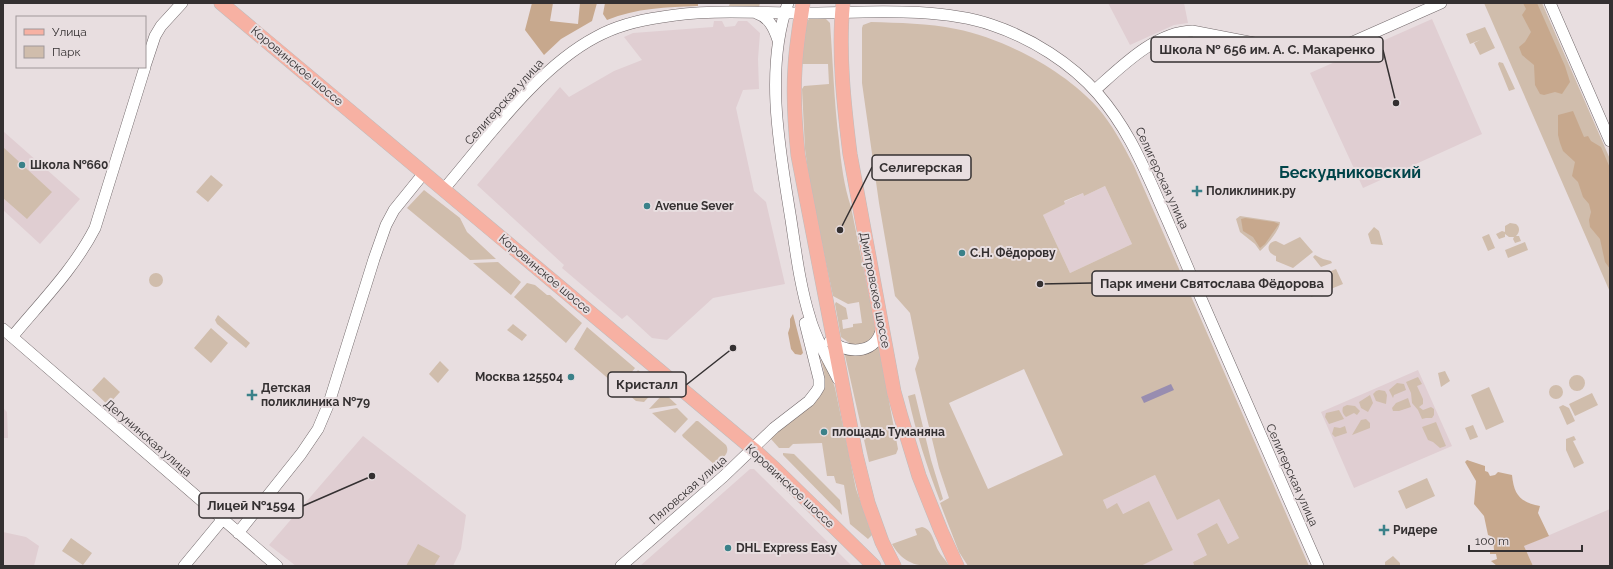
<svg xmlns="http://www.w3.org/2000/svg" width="1613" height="569" font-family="Raleway,sans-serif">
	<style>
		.built { fill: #e0ced2 }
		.green { fill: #d0bdac; fill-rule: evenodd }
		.forest { fill: #c7a88d }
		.water { fill: #988db0 }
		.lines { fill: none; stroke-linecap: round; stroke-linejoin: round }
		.minor-casing { stroke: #71686a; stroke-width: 12 }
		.major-casing { stroke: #bebdbd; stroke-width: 15 }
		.minor { stroke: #fff; stroke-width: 11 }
		.major { stroke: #f7b1a3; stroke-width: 14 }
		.poi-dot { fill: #3a8189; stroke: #e8dee0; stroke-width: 1.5 }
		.labels { text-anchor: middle; stroke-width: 4; stroke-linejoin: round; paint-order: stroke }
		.street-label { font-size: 12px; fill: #343031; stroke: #e8dee0 }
		.poi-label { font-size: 12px; font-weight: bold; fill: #343031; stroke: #e8dee0; text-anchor: start }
		.district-label { font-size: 16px; font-weight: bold; fill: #004449; stroke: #e8dee0 }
		.leader { fill: none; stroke: #343031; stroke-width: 1.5 }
		.callout-dot { fill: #343031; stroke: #e8dee0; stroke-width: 1.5 }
		.callout { fill: #e8dee0; stroke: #343031; stroke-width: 1.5 }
		.callout-label { font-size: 13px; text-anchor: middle; font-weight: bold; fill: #343031 }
	</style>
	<rect width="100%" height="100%" fill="#e8dee0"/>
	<path class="built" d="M1108 3H1184L1188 23 1174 25 1130 45Z
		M1432 19 1482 134 1363 188 1310 73Z
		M714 21H722L725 27 735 26 738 21H747L760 33 758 59 759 89 743 90 736 108 754 191 766 202 785 284 713 298 667 340 652 338 627 315 622 319 562 268 564 265 477 185 560 87 569 97 614 71 642 60 624 37 633 33 713 27Z
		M3 131 80 199 40 244 3 210Z
		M1105 186 1132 244 1070 273 1043 215 1065 204 1064 202 1083 193 1084 196Z
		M1418 370 1452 446 1354 488 1321 412Z
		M3 408 7 412 8 438H3Z
		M363 436 466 515 461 549 453 566H296L269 545Z
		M750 469H754L852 566H640Z
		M1155 475 1177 520 1219 499 1239 538 1228 544 1217 523 1207 555 1193 562 1194 565 1191 566H1141L1173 550 1149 501 1123 514 1107 509 1103 500Z
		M1610 509V566H1533L1524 546Z
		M3 532 26 537 39 546 34 566H3Z"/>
	<path class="green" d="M730 3H760L759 7 729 6Z
		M1484 3H1542L1610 159V292Z
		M809 19H826L830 23C833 62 834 102 839 141 841 163 844 186 851 207L876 330C872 343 864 344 852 345L841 337 835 304 836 302 846 308 848 319 842 320 843 329 853 327V324L862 323 859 302 848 304 833 296 810 185 805 149 802 89 804 86 829 84 828 64H802L805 25Z
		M871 22C899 23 928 23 956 29 1003 38 1064 70 1097 107 1112 124 1123 145 1134 166L1309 566H1191L1194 565 1193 562 1207 555 1197 534 1217 523 1228 544 1239 538 1219 499 1177 520 1155 475 1103 500 1107 509 1117 503 1123 514 1149 501 1173 550 1141 566H968L959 552 940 503 949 498 939 468 915 369 919 358 910 313 895 296 879 203 862 83V28L863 25ZM1105 186 1132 244 1070 273 1043 215 1065 204 1064 201 1083 193 1084 196ZM1024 369 1063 455 988 489 949 403Z
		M1485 27 1495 48 1480 55 1474 43 1480 40 1470 44 1466 34Z
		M1499 62 1503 63 1515 89 1509 91 1498 64Z
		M3 147 52 192 27 219 3 198Z
		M211 175 223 185 208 202 196 192Z
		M424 190 460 218 467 232 496 259 470 260 407 208Z
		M1240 216 1280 222C1280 230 1266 246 1260 251L1255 244 1240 232 1236 219Z
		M1510 223 1516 224C1520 227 1520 232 1516 236H1519L1521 241 1515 243 1513 239 1514 237H1509L1505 234V237L1499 239 1496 234 1502 231 1505 232V226Z
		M1374 227 1379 231 1383 245 1371 244 1368 234Z
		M1489 234 1495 248 1488 251 1482 237Z
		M1300 237 1313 252 1293 268 1276 261V256C1266 253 1266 242 1276 241L1284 245Z
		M1525 242 1528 250 1508 258 1505 250Z
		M1315 255 1323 259 1331 261 1332 263 1321 267 1313 257Z
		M498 262 521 282 511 295 473 263Z
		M1336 269 1343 284 1311 297 1305 282Z
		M149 280a7 7 0 1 1 14 0a7 7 0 1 1-14 0Z
		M527 283 535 285 547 295H550L582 323 566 343 514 297Z
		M218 315 250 343 246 348 217 324 215 320Z
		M513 324 527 335 522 341 507 330Z
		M587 327 635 368 619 388 574 349Z
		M211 328 228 343 211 363 194 348Z
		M878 343 898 449 896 454 869 462 844 351Z
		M820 356 832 379 835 388 856 489 872 535 868 539 850 524 844 485 836 483 834 476H827L822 443 793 444 789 448H779L771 439 772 436C783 427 820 402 823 390 827 379 823 367 820 356Z
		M440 361 449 370 438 383 429 374Z
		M638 370 658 387 644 402 636 401 622 389Z
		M1445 371 1450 381 1441 387 1438 373Z
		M1569 383a8 8 0 1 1 16 0a8 8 0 1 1-16 0Z
		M104 377 120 392 108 405 92 390Z
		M1418 377 1422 384 1417 386 1423 399V404L1419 407 1423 410 1431 407 1434 409V415L1432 418H1426L1422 419 1418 410 1412 403 1411 393 1406 382Z
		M1397 383 1404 384 1406 390 1394 395 1393 398 1389 390Z
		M1549 392a7 7 0 1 1 14 0a7 7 0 1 1-14 0Z
		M1489 387 1504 422 1486 430 1471 395Z
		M1379 390 1385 391 1387 395 1386 404 1376 401 1373 394 1376 391Z
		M664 393 677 405 649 409Z
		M1592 393 1598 405 1575 416 1569 404Z
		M915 394 931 460 943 499 940 501C927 467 916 433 908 396Z
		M1370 395 1373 403 1368 412 1361 408 1359 402Z
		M1408 398 1411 407 1399 411H1393L1392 408 1396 403Z
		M1347 405 1355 406 1360 411 1357 415 1354 413 1346 417C1342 413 1342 411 1343 407Z
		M1563 405 1569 408 1575 421 1567 425 1559 407Z
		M677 408 688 419 675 433 652 413Z
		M1339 410 1344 419 1329 424 1325 417 1326 413Z
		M1366 419 1370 423V428L1352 435 1361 420Z
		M696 421H698L726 445C731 454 721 459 715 465L683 437 682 435Z
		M1436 422 1446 446 1440 448 1433 442 1428 440 1422 427Z
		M1473 425 1478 437 1470 440 1465 428Z
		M1345 426 1347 433 1335 437 1332 434 1334 427 1340 428Z
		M1574 436 1576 440 1573 441 1584 463 1574 468 1566 450V439Z
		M783 453 794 454 840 500 842 515 783 455Z
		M1427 478 1435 496 1406 509 1398 491Z
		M922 527C932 529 934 542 938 550 941 556 946 560 949 566 924 566 906 569 892 544L917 535 915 529Z
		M71 538 92 553 83 565 62 551Z
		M418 544 440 556 434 566H406Z
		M1393 556 1400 563V566H1385V562Z"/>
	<path class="forest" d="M532 3H553L550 21 578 24 580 3H597L592 21 561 39 544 55 525 30Z
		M605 3H698V6C667 7 636 8 607 20L603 14Z
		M1523 3H1537L1565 66 1570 82 1562 94 1555 92 1544 95 1540 94 1535 85 1534 65 1522 55 1519 47 1525 42 1531 32 1522 15 1526 9Z
		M1573 111 1584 137 1588 136 1591 141 1601 147 1610 168V269L1605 262 1600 239 1590 227 1589 220 1591 212 1589 204 1583 197 1578 182 1572 176 1575 162 1563 151 1560 143 1558 135V115Z
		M1245 218 1274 222 1279 224 1265 244 1260 248 1253 237 1243 231 1241 219Z
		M793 314 803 353 801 355 795 354 791 349 788 333 790 327V319Z
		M1467 460 1485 466V471L1488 472 1490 476 1495 475 1498 472 1512 475C1514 495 1520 502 1540 506L1538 513 1549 536 1524 546 1533 566H1497L1491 561 1497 559 1496 554H1490V550H1494L1493 537 1488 535 1484 516 1474 504 1476 481 1465 462Z"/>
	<path class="water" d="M1171 384 1174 390 1144 403 1141 397Z"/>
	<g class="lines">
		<g class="minor-casing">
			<path id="minor" d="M788 3C764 70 780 151 791 220 796 253 800 286 810 318 816 340 828 359 838 379
				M1550 3 1610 141
				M756 13C769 17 774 28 778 40
				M145 66 155 36 161 26 182 3
				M1095 90C1121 67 1155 32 1192 31L1286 49 1324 50 1346 45 1441 3
				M444 189C487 139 537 68 596 37 616 26 640 20 662 17 708 9 756 13 802 13 862 13 936 6 992 25 1031 38 1071 63 1098 94 1124 124 1139 156 1155 192 1168 222 1181 251 1193 280 1235 375 1276 471 1318 566
				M3 329 277 566
				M12 337C41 302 74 269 95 228L145 67
				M830 341C850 355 878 354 882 326
				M238 533 301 454 318 429 329 403 374 259 386 225 394 210 424 173
				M184 566 222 520
				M621 566 724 476 774 428 809 401 816 392 819 387V379L805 323"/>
		</g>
		<g class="major-casing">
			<path id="major" d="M221 3 753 449 776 470 874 566
				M803 3C800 24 796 46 795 68 793 97 795 126 798 155L856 455 868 503 882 542 894 566
				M843 3C838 51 844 106 850 154L894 392 901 417 919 476 941 531 957 566"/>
		</g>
		<use href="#minor" class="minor"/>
		<use href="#major" class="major"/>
	</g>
	<g class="poi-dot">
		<circle cx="22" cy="165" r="4"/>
		<path d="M1195 185h4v4h4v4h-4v4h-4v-4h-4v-4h4z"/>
		<circle cx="647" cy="206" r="4"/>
		<circle cx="962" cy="253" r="4"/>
		<circle cx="571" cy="377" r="4"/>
		<path d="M250 389h4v4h4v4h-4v4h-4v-4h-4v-4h4z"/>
		<circle cx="824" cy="432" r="4"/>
		<path d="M1382 524h4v4h4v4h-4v4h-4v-4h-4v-4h4z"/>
		<circle cx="728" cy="548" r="4"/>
	</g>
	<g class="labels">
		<g class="street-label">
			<text transform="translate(297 66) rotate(40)" y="4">Коровинское шоссе</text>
			<text transform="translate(504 102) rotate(-48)" y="4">Селигерская улица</text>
			<text transform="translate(1162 178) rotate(65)" y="4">Селигерская улица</text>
			<text transform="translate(545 274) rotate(40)" y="4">Коровинское шоссе</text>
			<text transform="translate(875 290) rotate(79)" y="4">Дмитровское шоссе</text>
			<text transform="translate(148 438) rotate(41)" y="4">Дегунинская улица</text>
			<text transform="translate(1292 475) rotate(66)" y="4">Селигерская улица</text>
			<text transform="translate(790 486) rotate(43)" y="4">Коровинское шоссе</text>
			<text transform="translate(688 490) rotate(-41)" y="4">Пяловская улица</text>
		</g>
		<g class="poi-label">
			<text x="30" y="169">Школа №660</text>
			<text x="1206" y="195">Поликлиник.ру</text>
			<text x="655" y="210">Avenue Sever</text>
			<text x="970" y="257">С.Н. Фёдорову</text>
			<text x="563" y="381" text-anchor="end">Москва 125504</text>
			<text x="261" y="392">Детская<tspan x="261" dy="14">поликлиника №79</tspan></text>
			<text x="832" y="436">площадь Туманяна</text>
			<text x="1393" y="534">Ридере</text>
			<text x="736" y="552">DHL Express Easy</text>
		</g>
		<g class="district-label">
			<text x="1350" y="178">Бескудниковский</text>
		</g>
	</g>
	<path class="leader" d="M1396 103L1383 50M840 230L872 167M1040 284L1092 283M733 348L686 385M372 476L303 506"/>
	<g class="callout-dot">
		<circle cx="1396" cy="103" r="4"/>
		<circle cx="840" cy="230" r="4"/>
		<circle cx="1040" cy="284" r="4"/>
		<circle cx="733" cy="348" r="4"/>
		<circle cx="372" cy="476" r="4"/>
	</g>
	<g class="callout">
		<rect x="1151" y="37" width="232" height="25" rx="4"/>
		<rect x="872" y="155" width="99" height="25" rx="4"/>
		<rect x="1092" y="271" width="240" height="25" rx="4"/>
		<rect x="608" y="372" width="78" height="25" rx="4"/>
		<rect x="199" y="493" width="104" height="25" rx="4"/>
	</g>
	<g class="callout-label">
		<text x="1267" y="54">Школа № 656 им. А. С. Макаренко</text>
		<text x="921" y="172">Селигерская</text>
		<text x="1212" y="288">Парк имени Святослава Фёдорова</text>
		<text x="647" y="389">Кристалл</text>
		<text x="251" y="510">Лицей №1594</text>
	</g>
	<rect width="1613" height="569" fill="none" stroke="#343031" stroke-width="8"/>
	<rect x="16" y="16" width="130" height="52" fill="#e8dee0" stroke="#a0989a"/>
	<rect x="24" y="29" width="20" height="6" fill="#f7b1a3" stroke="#a0989a"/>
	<text x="52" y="36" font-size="12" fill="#343031">Улица</text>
	<rect x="24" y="46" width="20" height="12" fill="#d0bdac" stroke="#a0989a"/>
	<text x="52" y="56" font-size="12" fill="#343031">Парк</text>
	<path d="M1469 545v6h113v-6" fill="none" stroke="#343031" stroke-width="2"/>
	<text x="1475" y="545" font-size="12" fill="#343031" stroke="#e8dee0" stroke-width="3" paint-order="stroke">100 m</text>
</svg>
